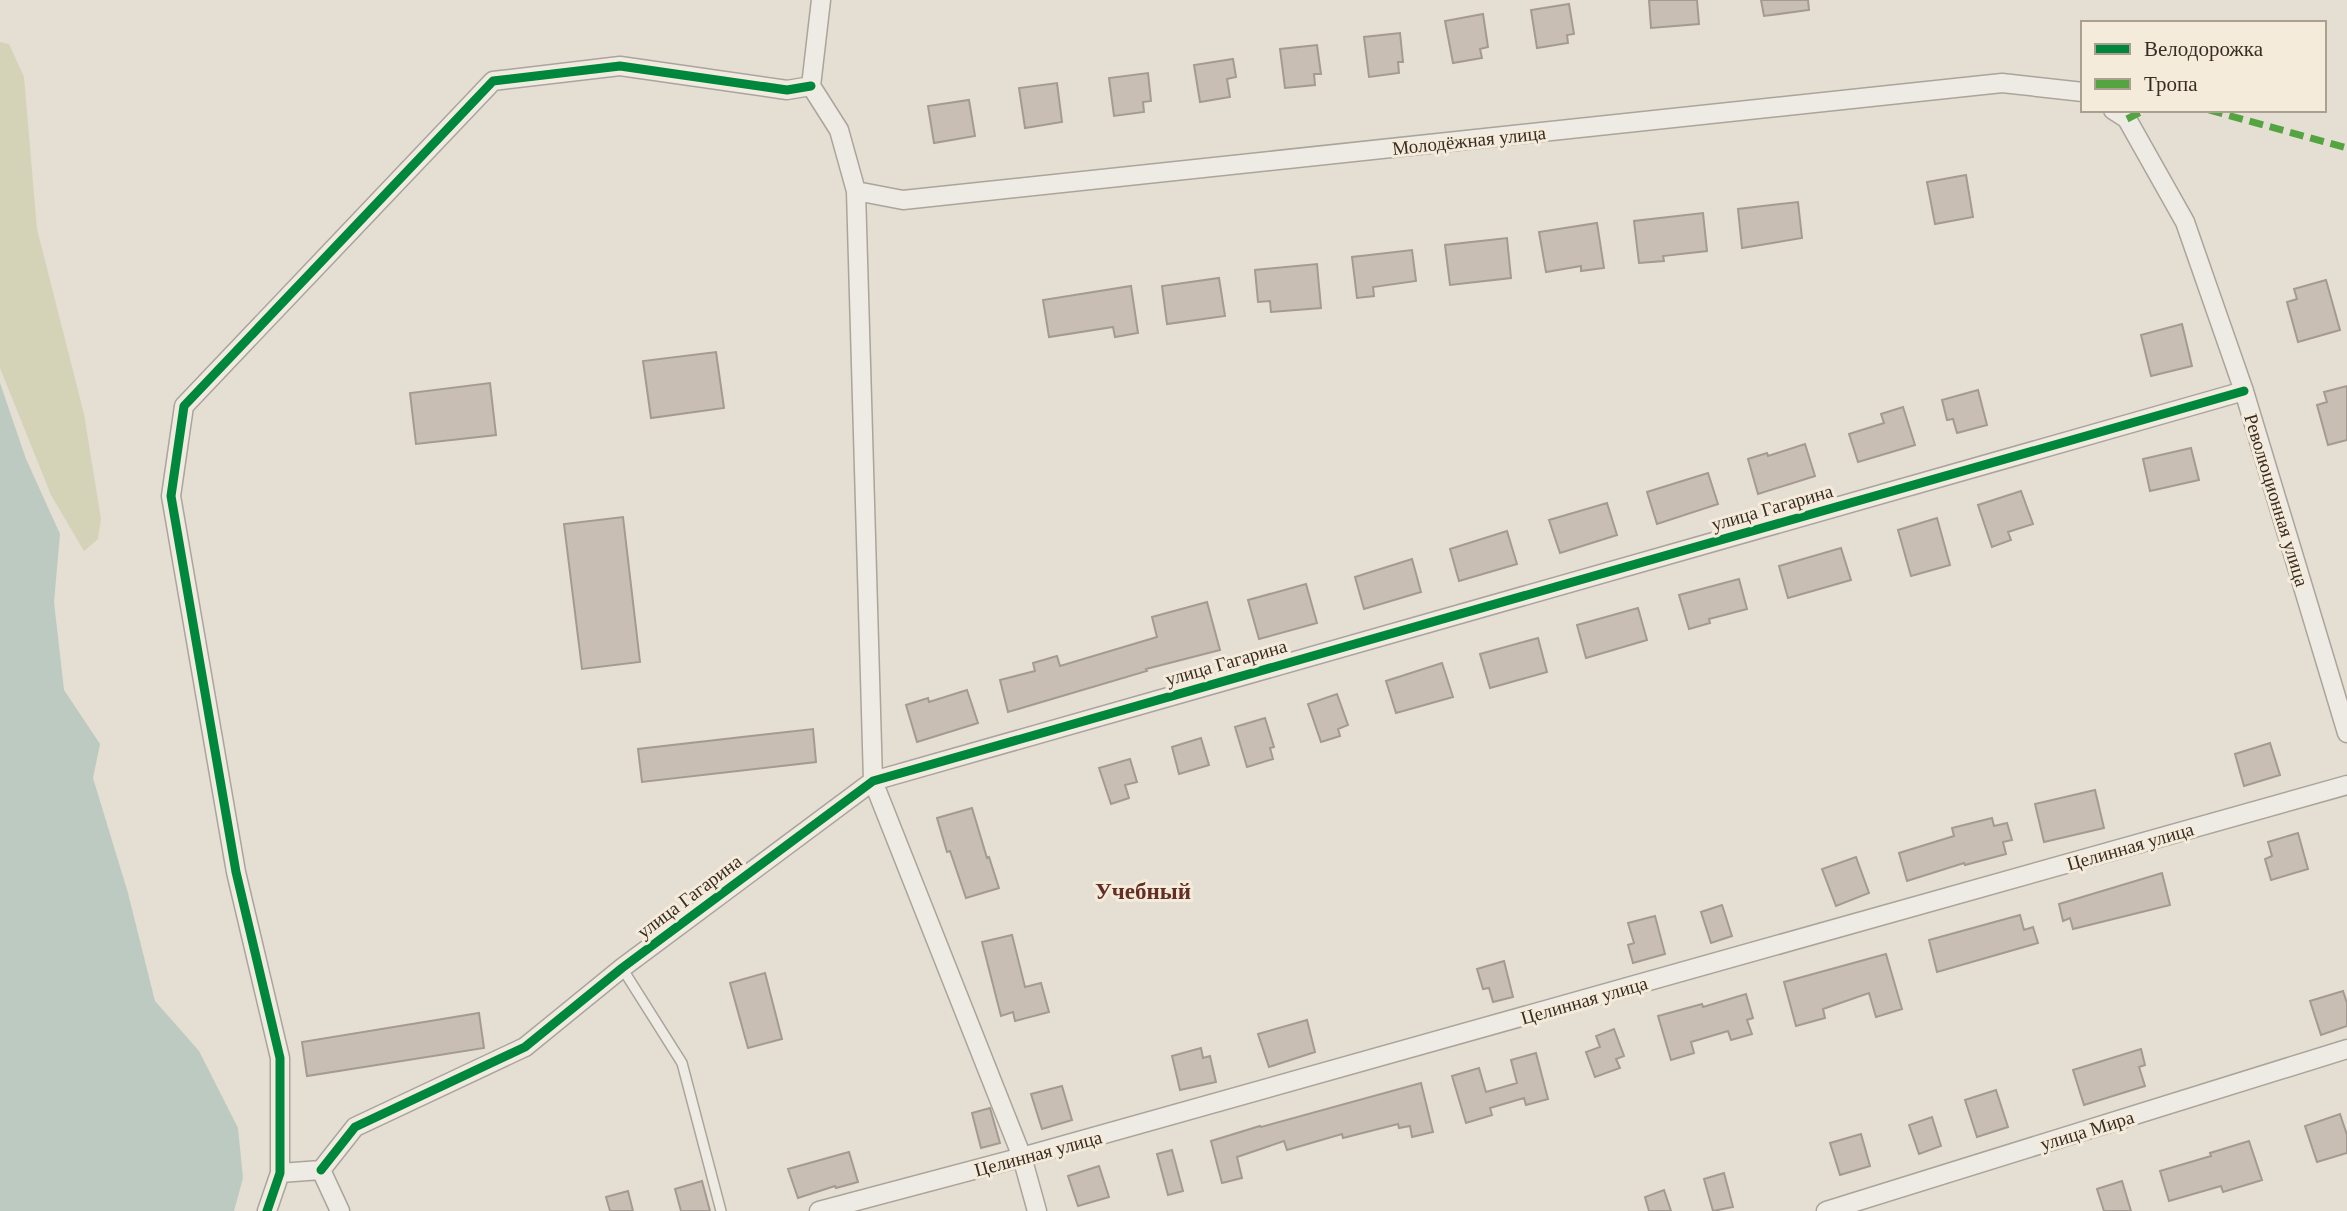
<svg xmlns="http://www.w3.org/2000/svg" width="2347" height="1211" font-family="'Times New Roman',serif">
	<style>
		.green { fill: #d4d3b7 }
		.water { fill: #bccac1 }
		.building { fill: #c9beb4; stroke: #a59a92; stroke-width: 2 }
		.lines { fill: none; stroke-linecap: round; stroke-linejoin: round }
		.service-casing { stroke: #aba49b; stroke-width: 12 }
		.minor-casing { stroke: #aba49b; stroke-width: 21 }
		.service { stroke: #eeeae4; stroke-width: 9 }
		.minor { stroke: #eeeae4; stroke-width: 18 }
		.quiet { stroke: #54a442; stroke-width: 7; stroke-dasharray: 14 7; stroke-linecap: butt }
		.cycleway-casing { stroke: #f4ebdb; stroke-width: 13 }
		.cycleway { stroke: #00873e; stroke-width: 9 }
		.labels { text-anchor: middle; stroke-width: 6; stroke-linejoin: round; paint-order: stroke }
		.street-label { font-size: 19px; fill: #3a2c23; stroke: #f4ebdb }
		.quarter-label { font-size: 23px; font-weight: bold; fill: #632f25; stroke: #f4ebdb }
	</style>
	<rect width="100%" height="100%" fill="#e5ded3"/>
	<path class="green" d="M0 42 9 44 24 77 37 229 84 414 101 519 98 539 84 551 51 495 0 368Z"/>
	<path class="water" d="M0 383 26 459 60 534 54 602 64 690 100 744 93 778 128 893 155 1001 199 1051 238 1128 243 1178 234 1211H0Z"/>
	<path class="building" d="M1649 0H1697L1699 24 1651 28Z
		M1761 0H1808L1809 10 1764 16Z
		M1569 4 1574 34 1567 35 1568 43 1537 48 1531 10Z
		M1483 14 1488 47 1480 49 1482 58 1453 63 1445 21Z
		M1400 33 1403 62H1398L1399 73 1369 77 1364 37Z
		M1317 45 1321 74H1314L1315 85 1285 88 1280 49Z
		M1233 59 1236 77 1227 79 1230 97 1200 102 1194 65Z
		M1148 73 1151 101 1143 102 1144 112 1114 116 1109 78Z
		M1057 83 1062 122 1025 128 1019 88Z
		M969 100 975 136 934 143 928 106Z
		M1966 175 1973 217 1935 224 1927 182Z
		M1798 202 1802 238 1742 248 1738 209Z
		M1703 213 1707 251 1663 256 1664 261 1639 263 1634 221Z
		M1597 223 1604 268 1581 271V266L1546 272 1539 232Z
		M1507 238 1511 278 1450 285 1445 245Z
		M1412 250 1416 281 1373 287 1374 296 1357 298 1352 257Z
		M1317 264 1321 308 1271 312 1270 301 1258 302 1255 270Z
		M1219 278 1225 316 1167 324 1162 286Z
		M2326 280 2340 330 2298 342 2287 302 2297 299 2294 289Z
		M1131 286 1138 333 1115 337 1113 327 1049 337 1043 300Z
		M2182 324 2192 366 2151 376 2141 335Z
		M716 352 724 408 651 418 643 361Z
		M490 383 496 435 416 444 410 393Z
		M2347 386V440L2328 445 2317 405 2327 402 2324 392Z
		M1978 390 1987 425 1957 433 1953 419 1947 420 1942 400Z
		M1903 407 1915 445 1858 462 1849 434 1884 423 1881 414Z
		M1805 444 1815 476 1758 494 1748 459 1767 453 1768 456Z
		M2191 448 2199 480 2150 491 2143 459Z
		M1708 473 1718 504 1657 524 1647 492Z
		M2021 491 2033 524 2008 532 2011 540 1992 547 1978 505Z
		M1607 503 1617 535 1560 553 1549 520Z
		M623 517 640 662 582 669 564 524Z
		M1937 518 1950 565 1911 576 1898 530Z
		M1507 531 1517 564 1459 581 1450 549Z
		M1841 548 1851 580 1788 598 1779 566Z
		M1412 559 1421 592 1364 609 1355 577Z
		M1739 579 1747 609 1709 619 1710 623 1689 629 1679 595Z
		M1306 584 1317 623 1259 639 1248 600Z
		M1207 602 1220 650 1146 669 1147 671 1008 712 1000 680 1035 671 1033 663 1057 656 1060 666 1157 637 1152 617Z
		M1638 608 1647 640 1586 658 1577 625Z
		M1538 638 1547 672 1490 688 1480 654Z
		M1442 663 1453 697 1396 713 1386 681Z
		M967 690 978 723 917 742 906 705 928 698 929 702Z
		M1337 694 1348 725 1338 729 1340 736 1321 742 1308 704Z
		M1265 718 1274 747 1270 748 1273 759 1247 767 1235 727Z
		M813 729 816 762 642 782 638 749Z
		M1201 738 1209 765 1179 774 1172 747Z
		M2270 743 2280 775 2244 786 2235 754Z
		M1130 759 1137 782 1125 785 1129 798 1111 804 1099 768Z
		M2095 790 2104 828 2044 842 2035 804Z
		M972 808 987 858 989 857 999 888 966 898 950 851 947 852 937 818Z
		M1992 818 1994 826 2007 823 2012 840 2003 842 2006 854 1965 865 1964 863 1907 881 1899 853 1954 836 1952 828Z
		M2298 833 2308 869 2271 880 2265 859 2272 856 2268 842Z
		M1856 857 1869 893 1836 906 1822 869Z
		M2162 873 2170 905 2073 929 2070 918 2063 921 2059 904Z
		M1722 905 1732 936 1711 943 1701 912Z
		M2020 915 2024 930 2033 927 2038 943 1937 972 1929 940Z
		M1655 916 1665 954 1633 963 1628 945 1634 943 1628 923Z
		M1012 935 1025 987 1041 983 1049 1012 1015 1021 1013 1012 1001 1016 982 942Z
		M1886 954 1902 1009 1876 1017 1869 993 1823 1009 1825 1018 1796 1026 1784 982Z
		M1504 961 1513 997 1493 1002 1489 988 1483 989 1477 969Z
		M765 973 782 1039 748 1048 730 983Z
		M2343 991 2347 1003V1026L2321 1035 2310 1001Z
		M1746 994 1753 1018 1747 1020 1752 1034 1731 1040 1728 1031 1691 1042 1694 1053 1671 1060 1658 1016 1702 1004 1703 1007Z
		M479 1013 484 1048 307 1076 302 1042Z
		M1307 1020 1315 1052 1269 1067 1258 1034Z
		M1614 1029 1624 1056 1616 1059 1620 1068 1595 1077 1586 1052 1600 1047 1596 1036Z
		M1201 1048 1203 1058 1210 1056 1216 1082 1180 1090 1172 1056Z
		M2141 1049 2145 1065 2139 1067 2145 1086 2084 1105 2073 1070Z
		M1536 1053 1548 1099 1526 1105 1524 1098 1490 1108 1492 1115 1466 1123 1452 1076 1479 1068 1486 1092 1517 1083 1511 1060Z
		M1421 1083 1433 1132 1412 1137 1410 1126 1399 1128 1398 1124 1343 1138 1342 1134 1287 1150 1284 1141 1237 1157 1242 1178 1222 1183 1211 1141 1260 1126 1261 1127Z
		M1062 1086 1072 1120 1042 1129 1031 1094Z
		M1996 1090 2008 1127 1977 1137 1965 1100Z
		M990 1108 1000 1143 981 1148 972 1113Z
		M2340 1114 2347 1135V1153L2317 1162 2305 1126Z
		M1932 1117 1941 1146 1919 1154 1909 1125Z
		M1861 1134 1870 1166 1840 1175 1830 1143Z
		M2249 1141 2262 1180 2223 1192 2221 1186 2169 1201 2160 1171 2211 1156 2210 1153Z
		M1172 1150 1183 1191 1168 1195 1157 1154Z
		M849 1152 858 1182 836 1188 835 1186 798 1198 788 1169Z
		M1099 1166 1109 1197 1078 1206 1068 1176Z
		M1724 1173 1733 1207 1713 1211 1704 1179Z
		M702 1181 710 1211H681L675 1189Z
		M2122 1181 2131 1211H2104L2097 1189Z
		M1664 1190 1671 1211H1649L1645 1197Z
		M628 1191 633 1211H610L606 1197Z"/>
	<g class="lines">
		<g class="service-casing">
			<path id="service" d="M622 968 682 1063 721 1211"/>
		</g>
		<g class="minor-casing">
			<path id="minor" d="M821 0 811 86 839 130 856 191 873 781 1022 1157 1037 1211
				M2113 110 2127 119 2185 222 2244 391 2347 733
				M856 191 903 200 2002 83 2083 92
				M321 1170 355 1127 525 1047 622 968 873 781 2244 391
				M321 1170 340 1211
				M280 1173 321 1170
				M267 1211 280 1173V1058L236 872 171 496 184 406 493 81 620 66 787 90 811 86
				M819 1211 1022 1157 2347 785
				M1826 1211 2347 1049"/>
		</g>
		<use href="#service" class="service"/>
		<use href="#minor" class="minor"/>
		<path class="quiet" d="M2209 110 2347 148
			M2127 119 2145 110"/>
		<g class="cycleway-casing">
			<path id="cycleway" d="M321 1170 355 1127 525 1047 622 968 873 781 2244 391
				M267 1211 280 1173V1058L236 872 171 496 184 406 493 81 620 66 787 90 811 86"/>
		</g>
		<use href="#cycleway" class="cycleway"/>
	</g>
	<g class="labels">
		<g class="street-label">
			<text transform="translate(1469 140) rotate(-6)" y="7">Молодёжная улица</text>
			<text transform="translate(2277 500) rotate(73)" y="7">Революционная улица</text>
			<text transform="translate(1772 507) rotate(-16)" y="7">улица Гагарина</text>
			<text transform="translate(1226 662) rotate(-16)" y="7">улица Гагарина</text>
			<text transform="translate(2130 846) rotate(-16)" y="7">Целинная улица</text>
			<text transform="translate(689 896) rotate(-37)" y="7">улица Гагарина</text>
			<text transform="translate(1584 1000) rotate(-16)" y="7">Целинная улица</text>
			<text transform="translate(2087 1130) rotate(-17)" y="7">улица Мира</text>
			<text transform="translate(1038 1153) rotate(-15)" y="7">Целинная улица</text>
		</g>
		<g class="quarter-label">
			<text x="1143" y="899">Учебный</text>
		</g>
	</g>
	<rect x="2081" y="21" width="245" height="91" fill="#f4ebdb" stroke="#aa9f91" stroke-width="2"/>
	<rect x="2095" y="44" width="35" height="10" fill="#00873e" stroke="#aa9f91" stroke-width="2"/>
	<text x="2144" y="56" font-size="21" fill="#3a2c23">Велодорожка</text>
	<rect x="2095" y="79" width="35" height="10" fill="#54a442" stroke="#aa9f91" stroke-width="2"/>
	<text x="2144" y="91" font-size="21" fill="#3a2c23">Тропа</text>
</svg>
